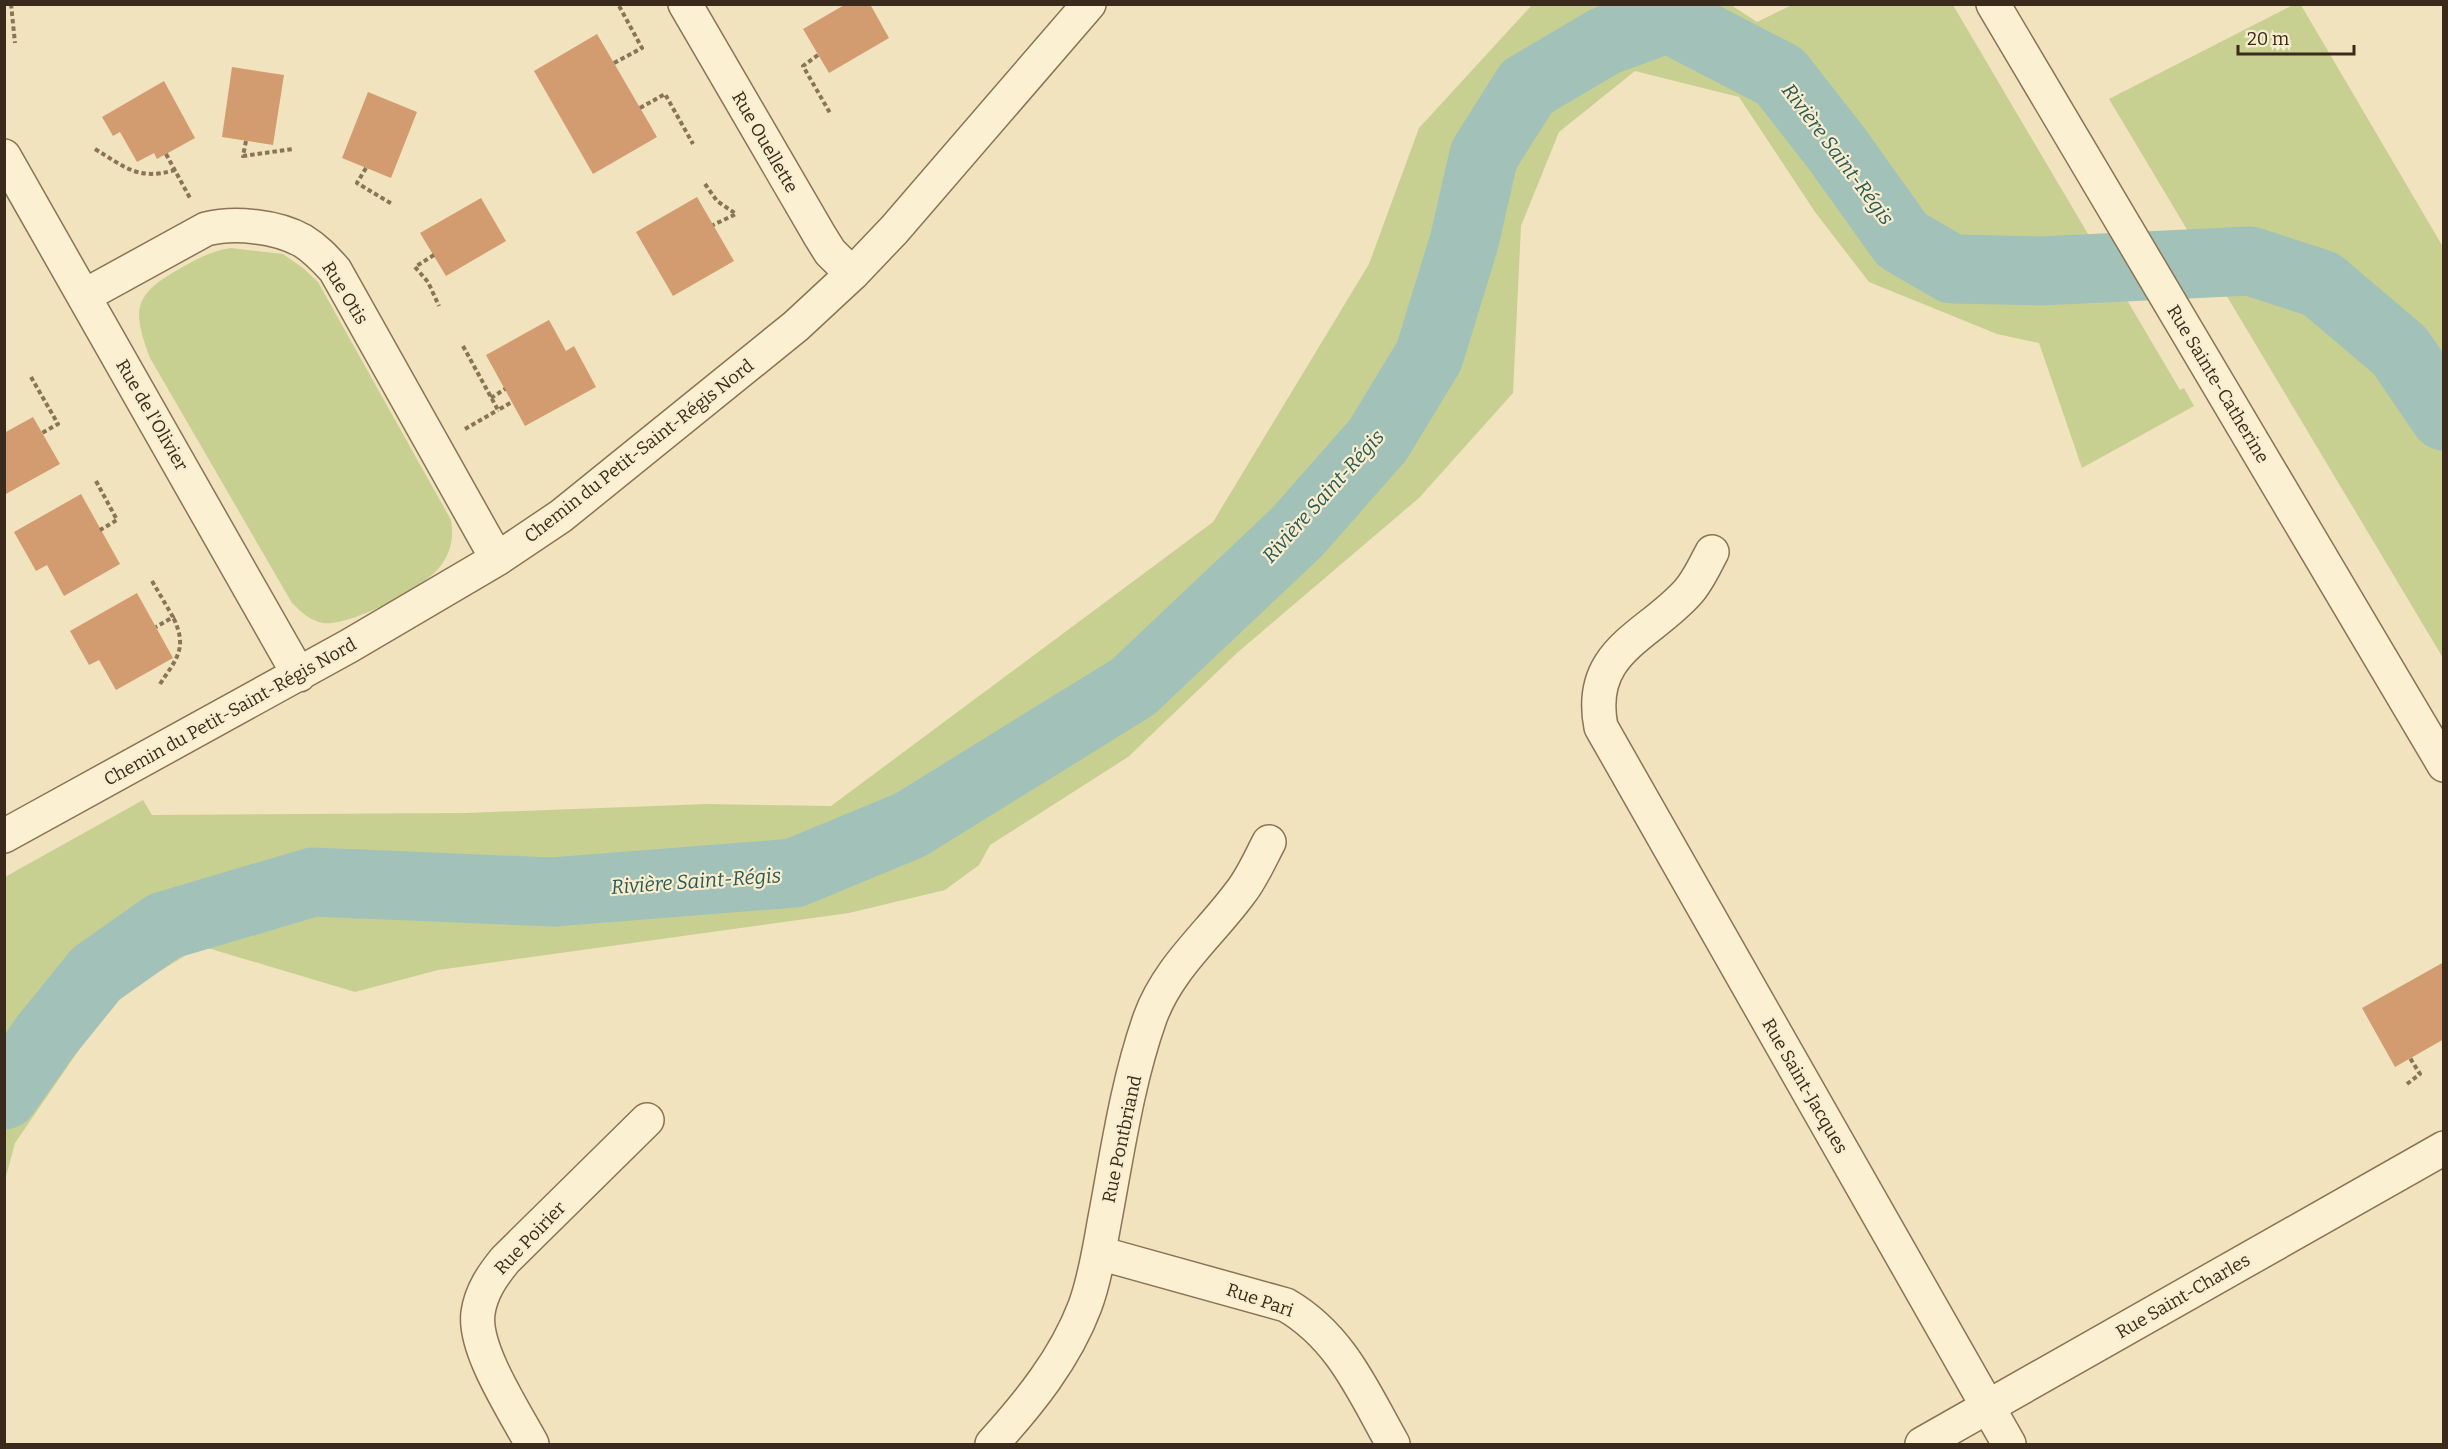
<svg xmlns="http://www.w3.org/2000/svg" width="2448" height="1449" font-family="Bitter,serif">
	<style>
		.green { fill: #c7d091 }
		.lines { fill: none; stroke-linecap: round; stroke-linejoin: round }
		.river { stroke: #a2c2b9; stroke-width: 69 }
		.building { fill: #d39b70 }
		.minor-casing { stroke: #8b7355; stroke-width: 36 }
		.tertiary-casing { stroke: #8b7355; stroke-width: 36 }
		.path { stroke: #8b7355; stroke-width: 4; stroke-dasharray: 4.5 3; stroke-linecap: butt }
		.minor { stroke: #fbf0d2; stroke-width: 33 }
		.tertiary { stroke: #fbf0d2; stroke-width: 33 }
		.labels { text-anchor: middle; stroke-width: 4.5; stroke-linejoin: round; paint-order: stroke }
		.street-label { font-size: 18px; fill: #392a1b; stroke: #f8edce }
		.water-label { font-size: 20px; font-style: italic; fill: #295a58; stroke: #f8edce }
	</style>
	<rect width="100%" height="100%" fill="#f1e3be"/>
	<path class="green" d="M1532 5H1731L1757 22 1792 5H1953L2180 390 2184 388 2194 406 2082 468 2039 343 1997 334 1869 282 1815 212 1739 97 1635 71 1559 132 1521 226 1513 393 1419 498 1238 652 1128 757 990 845 979 865 945 890 849 913 438 970 355 992 201 946 114 999 15 1143 5 1180V877L143 800 152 815 466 813 707 804 831 806 1213 522 1369 264 1419 128Z
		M2293 5H2301L2443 247V658L2109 99Z
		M231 248 283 254 303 268 318 282 451 520C454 538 451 553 439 568 422 588 350 627 323 623 311 621 301 612 292 603L150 358C132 310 133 295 179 269 197 259 210 251 231 248Z"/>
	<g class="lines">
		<path class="river" d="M4 1095 45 1037 96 974 164 926 313 882 553 892 794 873 910 825 1133 687 1297 532 1378 440 1429 356 1464 242 1484 155 1527 87 1605 41 1668 18 1780 76 1837 149 1902 240 1952 269 2040 271 2250 261 2321 284 2400 351 2444 416"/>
	</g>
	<path class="building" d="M846 4H870L889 38 829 73 803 29Z
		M597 34 657 137 593 174 534 71Z
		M232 67 284 75 273 145 222 137Z
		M164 81 195 138 157 159 154 153 137 162 120 132 113 136 102 117Z
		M368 92 417 112 391 178 342 158Z
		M697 197 734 261 673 296 636 232Z
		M481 198 506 241 446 276 420 233Z
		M549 320 566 351 574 346 596 387 525 426 486 355Z
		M33 417 60 464 4 495V433Z
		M81 494 120 564 64 596 47 565 36 571 14 532Z
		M137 593 173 658 116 690 99 660 89 665 70 631Z
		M2444 962V1039L2395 1067 2362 1008Z"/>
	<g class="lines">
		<g class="minor-casing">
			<path id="minor" d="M685 4 820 236 830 252 852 274
				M4 156 299 675
				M84 296 206 229C235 222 276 226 303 241 316 249 325 259 335 270L497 559
				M1712 552C1705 565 1698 581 1688 592 1648 637 1586 651 1601 727L2009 1444
				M4 836 349 646 497 559 561 516 796 326 852 274 894 230 1089 4
				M1099 1253 1286 1305C1341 1337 1363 1391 1393 1444
				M532 1444C515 1412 473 1349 478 1313 481 1292 492 1276 505 1260L647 1120
				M992 1444C1029 1403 1065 1359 1085 1306 1096 1276 1100 1244 1106 1213 1118 1148 1128 1080 1150 1018 1168 968 1209 935 1240 893 1252 878 1260 859 1269 842
				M1922 1444 2444 1148"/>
		</g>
		<g class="tertiary-casing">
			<path id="tertiary" d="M1993 4 2444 765"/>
		</g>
		<path class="path" d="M11 4 15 43
			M818 55 803 66 830 113
			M614 63 642 48 618 4
			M640 108 665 94 693 144
			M246 141 243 156 293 149
			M95 149C125 167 138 181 175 170
			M166 154 190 198
			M366 168 357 183 392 204
			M705 184 717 201 736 214 713 225
			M434 255 415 267 428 282 439 306
			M463 346 498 410 512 402
			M31 377 58 424 42 433
			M491 398 505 389
			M465 429 498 410
			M96 481 117 520 100 530
			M152 581 173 617 156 627
			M160 684C177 658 188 648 173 617
			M2407 1084 2420 1074 2410 1058"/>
		<use href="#minor" class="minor"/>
		<use href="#tertiary" class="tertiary"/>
	</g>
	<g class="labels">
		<g class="street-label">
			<text transform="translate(765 142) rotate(60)" y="6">Rue Ouellette</text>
			<text transform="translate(345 293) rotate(58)" y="6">Rue Otis</text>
			<text transform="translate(2218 384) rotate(59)" y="6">Rue Sainte-Catherine</text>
			<text transform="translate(152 415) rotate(60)" y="6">Rue de l'Olivier</text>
			<text transform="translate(639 451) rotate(-38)" y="6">Chemin du Petit-Saint-Régis Nord</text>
			<text transform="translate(230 712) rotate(-29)" y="6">Chemin du Petit-Saint-Régis Nord</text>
			<text transform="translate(1805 1086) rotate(60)" y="6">Rue Saint-Jacques</text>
			<text transform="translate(1122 1139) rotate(-78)" y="6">Rue Pontbriand</text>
			<text transform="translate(530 1238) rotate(-46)" y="6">Rue Poirier</text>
			<text transform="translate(2183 1296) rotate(-30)" y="6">Rue Saint-Charles</text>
			<text transform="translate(1260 1300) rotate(19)" y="6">Rue Pari</text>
		</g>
		<g class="water-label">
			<text transform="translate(1838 154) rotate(53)" y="7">Rivière Saint-Régis</text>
			<text transform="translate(1323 496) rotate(-48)" y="7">Rivière Saint-Régis</text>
			<text transform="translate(696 881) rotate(-4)" y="7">Rivière Saint-Régis</text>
		</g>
	</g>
	<rect width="2448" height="1449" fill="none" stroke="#392a1b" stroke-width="12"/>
	<path d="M2238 45v9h116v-9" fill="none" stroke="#392a1b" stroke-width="3"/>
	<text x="2247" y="45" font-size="18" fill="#392a1b" stroke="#f8edce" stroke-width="4.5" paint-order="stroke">20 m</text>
</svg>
